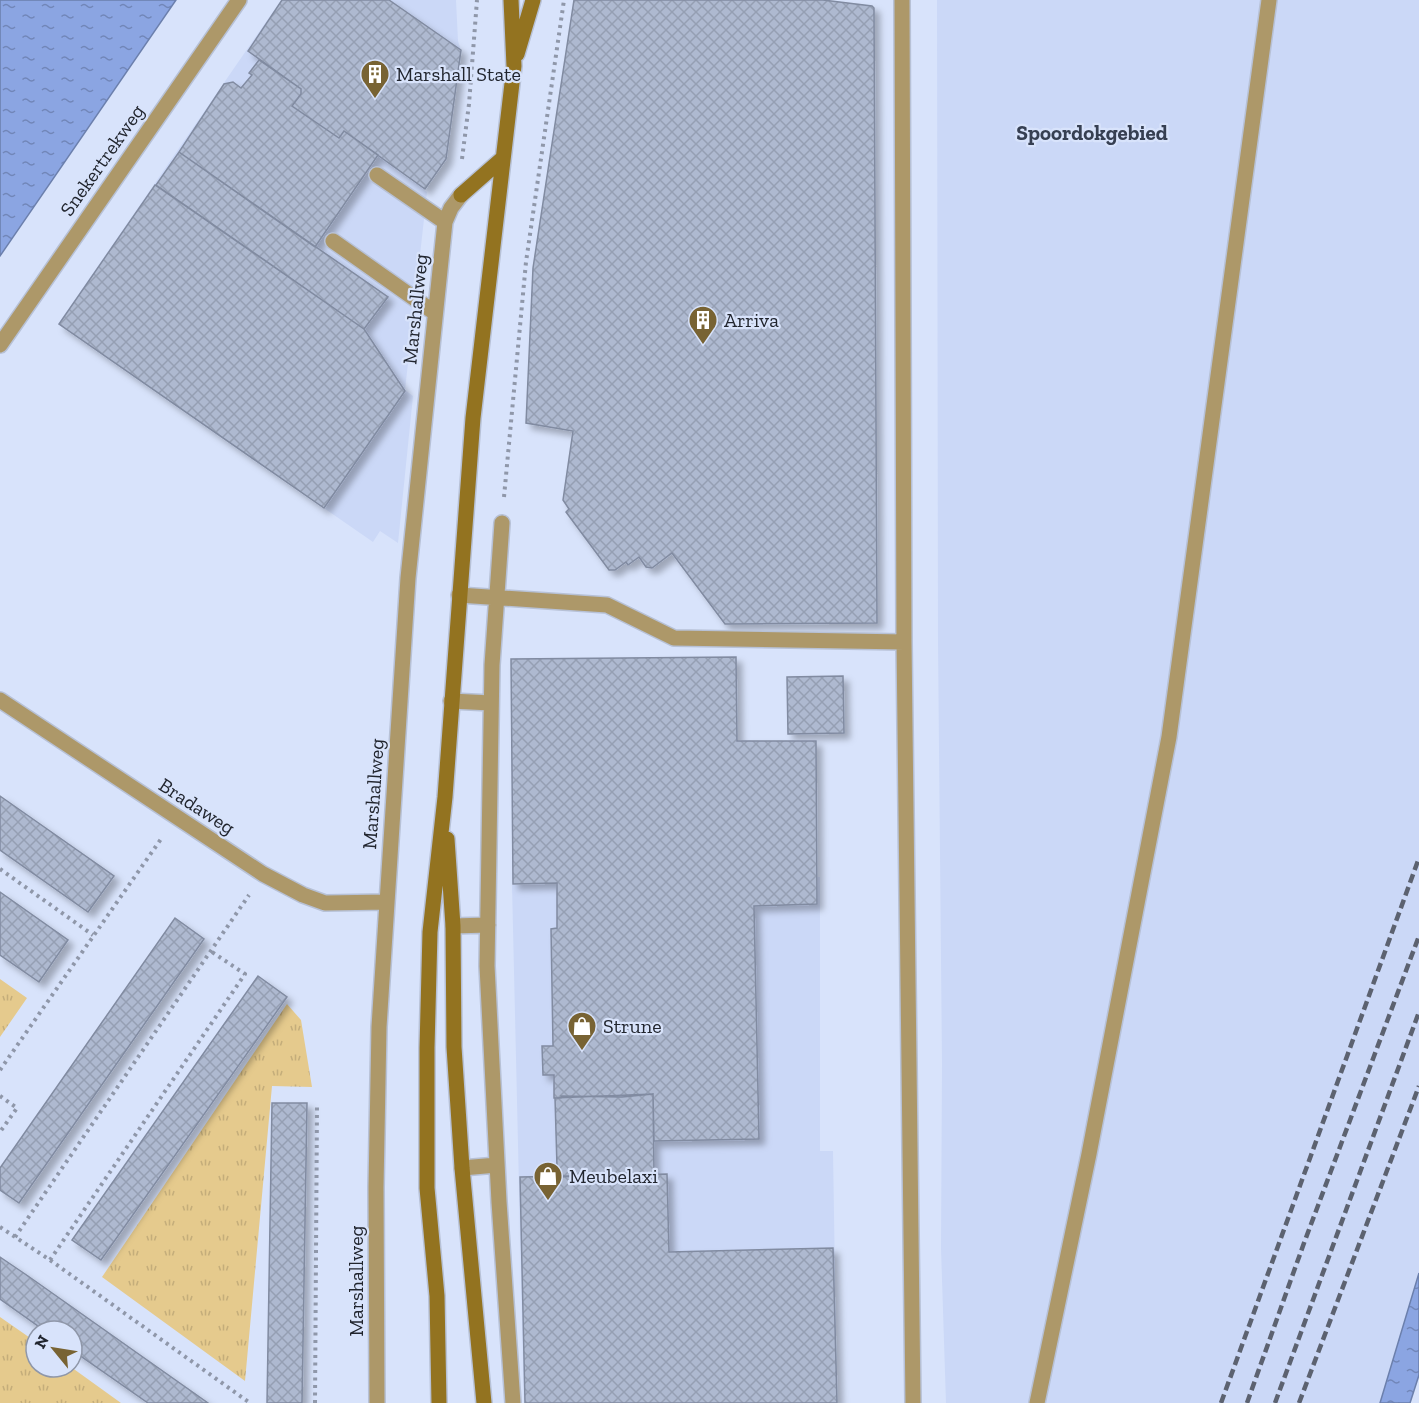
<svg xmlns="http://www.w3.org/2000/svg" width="1419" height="1403" font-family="'Zilla Slab',serif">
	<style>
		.built { fill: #cbd8f7 }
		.grass { fill: url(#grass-tufts) }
		.water { fill: url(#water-ripples); stroke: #6b7fac; stroke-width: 1.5 }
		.building { fill: url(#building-cross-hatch); stroke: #818ba1; stroke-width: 1.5; filter: url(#shadow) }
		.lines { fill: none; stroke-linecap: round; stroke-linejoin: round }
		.service-casing { stroke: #b7c1d6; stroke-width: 18 }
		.minor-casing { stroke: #b7c1d6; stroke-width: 18 }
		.secondary-casing { stroke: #b7c1d6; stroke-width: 18 }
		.path { stroke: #8f97a9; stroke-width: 4; stroke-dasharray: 3 4.5; stroke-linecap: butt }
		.service { stroke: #ad9869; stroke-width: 15 }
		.minor { stroke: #ad9869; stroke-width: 15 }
		.secondary { stroke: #937320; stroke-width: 15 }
		.rail { stroke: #5c6270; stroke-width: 4.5; stroke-dasharray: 9 4.5; stroke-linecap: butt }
		.labels { text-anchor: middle; stroke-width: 4.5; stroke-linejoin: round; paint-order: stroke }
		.poi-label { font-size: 20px; fill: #21252e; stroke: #d8e3fb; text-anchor: start }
		.street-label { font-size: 20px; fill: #21252e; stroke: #d8e3fb }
		.neighbourhood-label { font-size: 21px; font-weight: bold; fill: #363f52; stroke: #d8e3fb }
	</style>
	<defs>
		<pattern id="grass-tufts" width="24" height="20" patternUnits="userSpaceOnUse" patternTransform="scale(1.5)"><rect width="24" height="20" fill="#e5ca8d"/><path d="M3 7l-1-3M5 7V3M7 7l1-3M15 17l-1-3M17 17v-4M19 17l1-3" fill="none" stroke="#c4ad7a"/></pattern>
		<pattern id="water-ripples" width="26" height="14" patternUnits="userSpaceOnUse" patternTransform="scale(1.5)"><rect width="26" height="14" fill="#8ba5e2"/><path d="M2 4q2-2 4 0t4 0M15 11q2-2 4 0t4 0" fill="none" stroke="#7186b8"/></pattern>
		<pattern id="building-cross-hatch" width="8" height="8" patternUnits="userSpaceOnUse" patternTransform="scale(1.5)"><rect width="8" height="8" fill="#aeb9d0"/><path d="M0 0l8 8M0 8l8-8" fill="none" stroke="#959fb3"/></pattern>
		<filter id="shadow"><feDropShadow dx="5.5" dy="5.5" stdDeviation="3" flood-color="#0004"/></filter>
	</defs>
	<rect width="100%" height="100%" fill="#d8e3fb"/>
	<path class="built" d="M281 0H456L458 41 461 50 446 159 424 190 427 192 405 390 413 396 398 543 380 531 373 542 58 324Z
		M937 0H1419V1273L1380 1403H946L941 1248 942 1064 938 642Z
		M820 877V1151H833L837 1403H524L512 885Z"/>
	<path class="grass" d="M0 979 27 998 0 1037Z
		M287 1004 301 1020 312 1087 272 1086 245 1381 102 1277Z
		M0 1317 36 1342V1367H71L121 1403H0Z"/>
	<path class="water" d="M0 0H176L0 256Z
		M1419 1273V1375L1410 1403H1380Z"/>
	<path class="building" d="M282 0H389L461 50 446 159 425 189 344 131 339 138 292 106 301 94V89L248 51Z
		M574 0H823L872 6 874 8 877 623 725 624 672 553 652 568 646 567 639 557 628 565 626 562 615 570H609L566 512 569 509 563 500 573 431 526 423 533 268Z
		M259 60 301 89V94L292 106 339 138 344 131 378 155 315 247 179 152 224 84 233 82 241 88 252 75 249 73Z
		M179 152 388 297 364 329 156 185Z
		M155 185 364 329 405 391 324 508 59 324Z
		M736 657 737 741H816L817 904 754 906 759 1139 654 1141 653 1094 554 1098V1075H543L542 1046H553L551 929 557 928V883L513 884 511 659Z
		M843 676 844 733 788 734 787 677Z
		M0 796 114 876 88 912 0 850Z
		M0 892 68 940 39 982 0 955Z
		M175 918 204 939 19 1203 0 1190V1168Z
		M258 976 287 997 101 1260 72 1240Z
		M653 1094 654 1174 553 1177V1167H557L555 1098H561V1096L622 1097Z
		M272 1103H307L302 1403H267Z
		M667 1174 669 1252 833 1248 837 1403H525L520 1177Z
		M0 1257 28 1276 208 1403H148L72 1350V1331H45L0 1299Z"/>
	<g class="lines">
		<g class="service-casing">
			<path id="service" d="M902 0 904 642 913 1403
				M377 175 445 222
				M333 241 435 313
				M502 523 492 665 487 966 499 1202 513 1403
				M459 595 607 605 674 638 904 642
				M0 700 263 874 303 895 325 903 387 902
				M451 701 491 703
				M453 926 488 925
				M462 1168 497 1165
				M377 1403 376 1187 379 1027 408 578 445 222 451 208 461 195
				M1037 1403 1089 1154 1169 737 1269 0"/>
		</g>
		<g class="minor-casing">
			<path id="minor" d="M0 345 239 0"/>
		</g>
		<g class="secondary-casing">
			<path id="secondary" d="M517 54 533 0
				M461 195 502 159
				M447 839 453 926 454 1047 462 1168 484 1403
				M439 1403 437 1296 427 1188V1048L430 932 445 797 473 418 514 66 511 0"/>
		</g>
		<path class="path" d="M462 159 469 104 477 0
			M504 497 526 262 564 0
			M0 869 93 935
			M0 1070 161 839
			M0 1096 17 1108 0 1132
			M0 1227 50 1260 250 1403
			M15 1237 249 895
			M50 1260 245 974 212 952
			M315 1403 317 1103"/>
		<use href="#service" class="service"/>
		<use href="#minor" class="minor"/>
		<use href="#secondary" class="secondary"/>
		<path class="rail" d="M1221 1403 1419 858
			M1247 1403 1304 1243 1419 936
			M1275 1403 1419 1012
			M1299 1403 1419 1086"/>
	</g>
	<defs>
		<g id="building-pin" transform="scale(1.5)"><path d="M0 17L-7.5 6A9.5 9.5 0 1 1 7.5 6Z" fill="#786333" stroke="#d8e3fb"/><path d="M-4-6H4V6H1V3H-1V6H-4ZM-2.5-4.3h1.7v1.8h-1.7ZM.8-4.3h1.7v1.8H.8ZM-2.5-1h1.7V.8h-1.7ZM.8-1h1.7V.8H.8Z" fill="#fff"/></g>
		<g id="shop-pin" transform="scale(1.5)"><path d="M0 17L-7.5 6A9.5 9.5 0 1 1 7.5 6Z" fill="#786333" stroke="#d8e3fb"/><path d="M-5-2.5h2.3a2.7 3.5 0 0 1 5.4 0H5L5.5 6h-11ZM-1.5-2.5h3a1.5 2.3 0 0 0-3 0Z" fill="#fff"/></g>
	</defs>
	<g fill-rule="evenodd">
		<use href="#building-pin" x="375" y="74"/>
		<use href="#building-pin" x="703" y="320"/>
		<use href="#shop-pin" x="582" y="1026"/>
		<use href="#shop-pin" x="548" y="1176"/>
	</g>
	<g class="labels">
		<g class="poi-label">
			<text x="396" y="81">Marshall State</text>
			<text x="724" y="327">Arriva</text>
			<text x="603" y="1033">Strune</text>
			<text x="569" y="1183">Meubelaxi</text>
		</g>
		<g class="street-label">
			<text transform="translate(102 160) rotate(-55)" y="7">Snekertrekweg</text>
			<text transform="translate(415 309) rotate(-84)" y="7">Marshallweg</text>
			<text transform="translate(373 794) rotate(-86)" y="7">Marshallweg</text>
			<text transform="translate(197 806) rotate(33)" y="7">Bradaweg</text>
			<text transform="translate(356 1281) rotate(-90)" y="7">Marshallweg</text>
		</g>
		<g class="neighbourhood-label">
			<text x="1092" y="140">Spoordokgebied</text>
		</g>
	</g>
	<g transform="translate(54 1349) rotate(300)"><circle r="28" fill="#d8e3fb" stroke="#8f97a9" stroke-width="1.5"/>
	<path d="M0-4.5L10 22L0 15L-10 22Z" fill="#786333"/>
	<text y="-9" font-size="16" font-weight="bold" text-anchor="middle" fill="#21252e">N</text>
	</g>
</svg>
